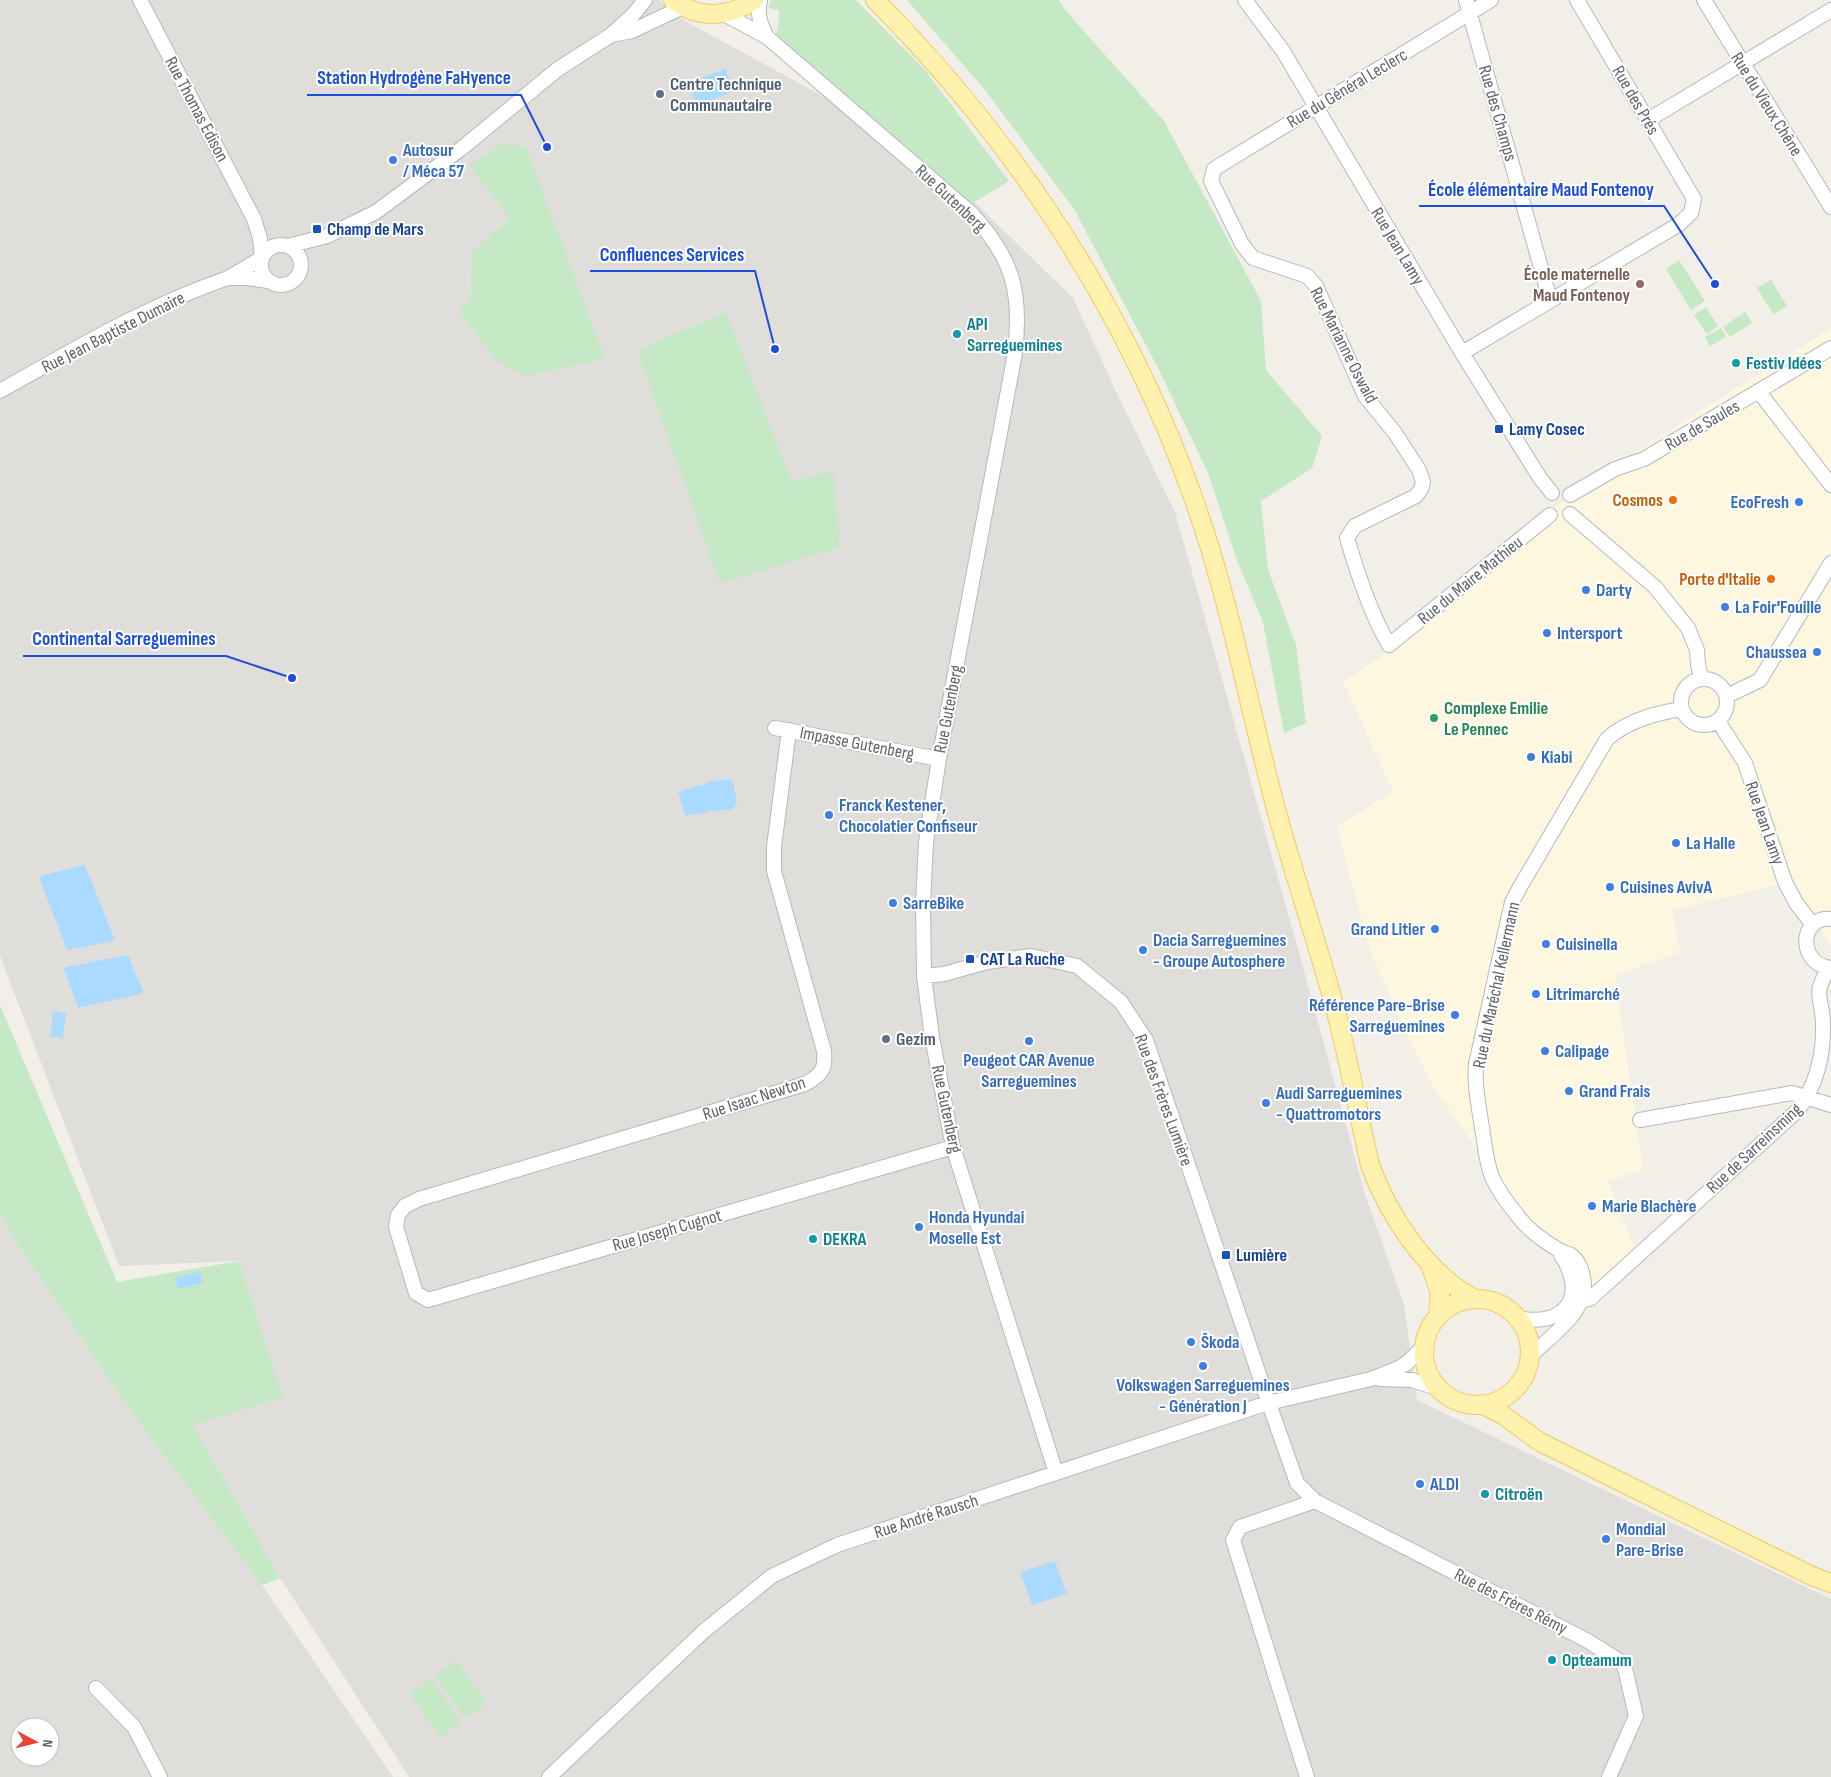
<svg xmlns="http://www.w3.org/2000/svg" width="1831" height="1777" font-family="'Sofia Sans Condensed',sans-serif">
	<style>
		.commercial { fill: #fef7e0 }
		.industrial { fill: #e0deda; fill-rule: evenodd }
		.green { fill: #c5e8c5 }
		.water { fill: #aadaff }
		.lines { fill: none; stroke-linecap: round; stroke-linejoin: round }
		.minor-casing { stroke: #b5b8bc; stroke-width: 16 }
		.major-casing { stroke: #f2c960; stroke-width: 20 }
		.minor { stroke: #fff; stroke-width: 14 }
		.major { stroke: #fff2af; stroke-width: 18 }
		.service-dot { fill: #5c6f8a; stroke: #fff; stroke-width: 2 }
		.shop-dot { fill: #3f7fe0; stroke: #fff; stroke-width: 2 }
		.transit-dot { fill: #1a4fb4; stroke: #fff; stroke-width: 2 }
		.education-dot { fill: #8d6e63; stroke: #fff; stroke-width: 2 }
		.culture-dot { fill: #0f9aa8; stroke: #fff; stroke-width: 2 }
		.food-dot { fill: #e8710a; stroke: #fff; stroke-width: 2 }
		.leisure-dot { fill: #2e9e5b; stroke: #fff; stroke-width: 2 }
		.labels { text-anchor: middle; stroke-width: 4; stroke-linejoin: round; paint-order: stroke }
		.service-label { font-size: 18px; font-weight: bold; fill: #4e5e75; stroke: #fff; text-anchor: start }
		.street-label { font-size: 18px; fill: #5f6368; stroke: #fff }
		.shop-label { font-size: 18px; font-weight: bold; fill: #366cbe; stroke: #fff; text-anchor: start }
		.transit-label { font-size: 18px; font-weight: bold; fill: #164399; stroke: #fff; text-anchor: start }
		.education-label { font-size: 18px; font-weight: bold; fill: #785e54; stroke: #fff; text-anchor: end }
		.culture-label { font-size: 18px; font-weight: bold; fill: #0d838f; stroke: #fff; text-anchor: start }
		.food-label { font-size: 18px; font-weight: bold; fill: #c56008; stroke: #fff; text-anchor: end }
		.leisure-label { font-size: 18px; font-weight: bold; fill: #27864d; stroke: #fff; text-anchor: start }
		.leader { fill: none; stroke: #1d4ed8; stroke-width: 2 }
		.callout-dot { fill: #1d4ed8; stroke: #fff; stroke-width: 2 }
		.callout-label { font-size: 19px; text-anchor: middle; font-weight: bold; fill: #1d4ed8; stroke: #fff; stroke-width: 4; stroke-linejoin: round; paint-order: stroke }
	</style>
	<rect width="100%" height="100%" fill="#f1efe8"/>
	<path class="commercial" d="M1831 328V946L1793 881 1672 910 1680 952 1616 975 1622 1025 1643 1170 1608 1181 1638 1259 1598 1306 1526 1226 1488 1164 1435 1090 1403 1026 1368 944 1337 827 1393 791 1343 682 1391 650 1557 506 1628 457Z"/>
	<path class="industrial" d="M0 0H660L685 21 920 149 1073 298 1119 398 1175 512 1303 967 1365 1195 1404 1304 1417 1400 1831 1599V1777H409L280 1578 193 1425 239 1261 119 1266 0 956Z
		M0 1212 11 1234 134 1416 262 1585 393 1777H0ZM20 1727H50V1757H20Z"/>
	<path class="green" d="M771 0H856L924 69 1009 181 968 206 776 36 779 18V10L768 8Z
		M907 0H1059L1065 10 1164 121 1261 301 1266 370 1322 436 1312 468 1261 501 1268 570 1296 645 1306 723 1284 733 1263 622 1236 558 1208 473 1159 370 1074 209 985 90Z
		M502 144 526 147 605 359 524 376 495 359 459 310 471 298 472 253 510 218 470 166Z
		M1679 260 1705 301 1691 310 1666 269Z
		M1771 280 1787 306 1773 314 1757 288Z
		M1706 307 1718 326 1707 334 1694 315Z
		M1745 312 1752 323 1730 337 1723 327Z
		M726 313 792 482 833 471 840 547 720 583 637 350Z
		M1721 328 1726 337 1710 346 1705 337Z
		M0 1005 117 1282 239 1261 283 1397 193 1425 280 1578 262 1585 134 1416 11 1234 0 1212Z
		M456 1660 487 1703 465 1718 435 1675Z
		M431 1679 461 1722 440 1737 410 1694Z"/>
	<path class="water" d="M725 69 734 89 731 92 701 105 697 104 689 89 690 82Z
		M730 779 733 781 737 803 733 809 714 811 711 810 709 812 685 816 678 792 699 785 705 786 706 782Z
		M85 865 114 938 113 941 67 950 39 877 43 875Z
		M128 955 143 991 141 994 78 1008 64 969 66 967Z
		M53 1011 66 1013 63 1038 50 1037Z
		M200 1271 203 1283 178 1289 175 1278Z
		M1055 1561 1067 1594 1032 1605 1020 1572Z"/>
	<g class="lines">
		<g class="minor-casing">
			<path id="minor" d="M140 0 254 219 260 238 262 258 228 278H247L268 281
				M760 0C757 14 760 24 767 37
				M1245 0 1283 51 1462 353 1540 478 1552 493
				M1466 0 1550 300
				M1491 0 1214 169 1211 181 1242 244 1253 258 1307 276 1316 286 1365 396 1395 433 1419 470 1423 482 1421 489 1416 496 1355 526 1347 538C1357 572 1371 615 1389 645L1550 515
				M1704 0 1831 207
				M724 14 767 37 971 213C1013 258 1022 292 1015 353L939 759 926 842 923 904 924 976 932 1037 953 1147 1056 1473
				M611 35 632 31 683 7
				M1648 120 1831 10
				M261 265a20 20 0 1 1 40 0a20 20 0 1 1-40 0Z
				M288 246 327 236 376 212 462 148 558 69 611 35 633 15 645 0
				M1462 353 1678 225 1691 213 1694 199 1577 0
				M0 391C75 349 146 306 228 278
				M1759 392 1831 485
				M1570 495 1615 469 1644 459 1831 348
				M1570 514 1655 587 1688 628 1697 650 1698 664 1701 678
				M1681 702a23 23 0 1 1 46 0a23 23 0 1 1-46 0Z
				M1727 696 1760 680 1831 563
				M1718 721 1745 763 1785 882 1796 903 1813 925
				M775 728 939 759
				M789 730 774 847V871L824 1051C826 1070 821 1075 805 1084L419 1199 405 1206 398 1215 396 1227 416 1293 428 1300 953 1147
				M1831 919C1799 916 1797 964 1831 968
				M924 976 944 974 987 962 1031 956 1077 966 1121 1002 1146 1040 1266 1395 1297 1483 1315 1501 1588 1641 1624 1664 1636 1716 1609 1777
				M1640 1120 1792 1093 1831 1105
				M1581 1301 1591 1298 1797 1111C1817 1085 1824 1056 1823 1023 1822 995 1812 996 1829 968
				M1518 1318C1566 1328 1588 1295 1561 1255
				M1530 1356C1549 1338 1584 1314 1584 1286 1584 1276 1580 1261 1571 1255 1567 1253 1561 1252 1557 1249 1542 1240 1527 1229 1517 1215 1508 1204 1498 1190 1492 1177 1486 1162 1485 1145 1482 1128 1479 1107 1474 1086 1476 1064L1512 902 1520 887 1607 739C1627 721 1655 713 1682 709
				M1380 1379 1412 1380 1437 1388
				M96 1688 134 1727 160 1777
				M549 1777 704 1631 772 1576 837 1545 1268 1403 1371 1379 1399 1368 1407 1363 1424 1346
				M1307 1777 1233 1540 1240 1527 1315 1501"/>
		</g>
		<g class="major-casing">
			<path id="major" d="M673 0C698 19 729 18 754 0
				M875 0C1015 141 1126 309 1193 497 1230 599 1248 705 1276 809 1294 876 1317 941 1335 1008 1349 1060 1358 1113 1370 1165 1388 1214 1426 1273 1473 1298
				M1431 1267 1440 1293 1438 1315
				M1424 1352a53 53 0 1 1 106 0a53 53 0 1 1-106 0Z
				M1483 1405 1503 1415 1540 1442 1812 1576 1831 1583"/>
		</g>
		<use href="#minor" class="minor"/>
		<use href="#major" class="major"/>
	</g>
	<g class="service-dot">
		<circle cx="660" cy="94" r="5"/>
		<circle cx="886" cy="1039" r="5"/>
	</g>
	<g class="shop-dot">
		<circle cx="393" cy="160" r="5"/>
		<circle cx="1799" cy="502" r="5"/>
		<circle cx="1586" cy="590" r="5"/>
		<circle cx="1725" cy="607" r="5"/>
		<circle cx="1547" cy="633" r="5"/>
		<circle cx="1817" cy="652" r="5"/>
		<circle cx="1531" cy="757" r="5"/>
		<circle cx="829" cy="815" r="5"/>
		<circle cx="1676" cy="843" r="5"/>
		<circle cx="1610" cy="887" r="5"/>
		<circle cx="893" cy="903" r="5"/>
		<circle cx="1435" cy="929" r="5"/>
		<circle cx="1546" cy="944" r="5"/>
		<circle cx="1143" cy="950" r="5"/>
		<circle cx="1536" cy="994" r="5"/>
		<circle cx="1455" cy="1015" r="5"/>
		<circle cx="1029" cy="1041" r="5"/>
		<circle cx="1545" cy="1051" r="5"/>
		<circle cx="1569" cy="1091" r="5"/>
		<circle cx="1266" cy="1103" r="5"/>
		<circle cx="1592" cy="1206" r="5"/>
		<circle cx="919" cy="1227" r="5"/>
		<circle cx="1191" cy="1342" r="5"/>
		<circle cx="1203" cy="1366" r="5"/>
		<circle cx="1420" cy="1484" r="5"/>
		<circle cx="1606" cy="1539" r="5"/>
	</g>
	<g class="transit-dot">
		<rect x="312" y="224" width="10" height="10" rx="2.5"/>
		<rect x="1494" y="424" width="10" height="10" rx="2.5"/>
		<rect x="965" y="954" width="10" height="10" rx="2.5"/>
		<rect x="1221" y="1250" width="10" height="10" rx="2.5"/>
	</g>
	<circle class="education-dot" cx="1640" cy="284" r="5"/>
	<g class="culture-dot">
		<circle cx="957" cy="334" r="5"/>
		<circle cx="1736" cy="363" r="5"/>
		<circle cx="813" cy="1239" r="5"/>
		<circle cx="1485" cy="1494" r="5"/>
		<circle cx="1552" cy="1660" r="5"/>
	</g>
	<g class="food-dot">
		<circle cx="1673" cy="500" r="5"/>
		<circle cx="1771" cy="579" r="5"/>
	</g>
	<circle class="leisure-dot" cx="1434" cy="718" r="5"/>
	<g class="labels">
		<g class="service-label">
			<text x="670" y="90">Centre Technique<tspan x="670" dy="21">Communautaire</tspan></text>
			<text x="896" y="1045">Gezim</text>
		</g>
		<g class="street-label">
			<text transform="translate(1347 88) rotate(-31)" y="6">Rue du Général Leclerc</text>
			<text transform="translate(1636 100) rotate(60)" y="6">Rue des Prés</text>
			<text transform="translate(1767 104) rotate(58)" y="6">Rue du Vieux Chêne</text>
			<text transform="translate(197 109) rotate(62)" y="6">Rue Thomas Edison</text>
			<text transform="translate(1498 113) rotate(74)" y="6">Rue des Champs</text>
			<text transform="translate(951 198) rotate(43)" y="6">Rue Gutenberg</text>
			<text transform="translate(1398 246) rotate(59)" y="6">Rue Jean Lamy</text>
			<text transform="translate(113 332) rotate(-27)" y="6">Rue Jean Baptiste Dumaire</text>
			<text transform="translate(1344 345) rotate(63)" y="6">Rue Marianne Oswald</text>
			<text transform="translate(1702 425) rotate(-30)" y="6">Rue de Saules</text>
			<text transform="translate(1470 580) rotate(-39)" y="6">Rue du Maire Mathieu</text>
			<text transform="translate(948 709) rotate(-79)" y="6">Rue Gutenberg</text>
			<text transform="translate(857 743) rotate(11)" y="6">Impasse Gutenberg</text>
			<text transform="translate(1765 823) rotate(71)" y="6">Rue Jean Lamy</text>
			<text transform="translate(1496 985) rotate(-78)" y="6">Rue du Maréchal Kellermann</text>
			<text transform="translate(754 1098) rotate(-18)" y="6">Rue Isaac Newton</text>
			<text transform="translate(1164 1100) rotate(70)" y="6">Rue des Frères Lumière</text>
			<text transform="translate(947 1109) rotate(78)" y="6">Rue Gutenberg</text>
			<text transform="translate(1754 1148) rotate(-43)" y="6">Rue de Sarreinsming</text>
			<text transform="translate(667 1230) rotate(-16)" y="6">Rue Joseph Cugnot</text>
			<text transform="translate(926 1516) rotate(-18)" y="6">Rue André Rausch</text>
			<text transform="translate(1511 1601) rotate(27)" y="6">Rue des Frères Rémy</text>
		</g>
		<g class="shop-label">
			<text x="403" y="156">Autosur<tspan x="403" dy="21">/ Méca 57</tspan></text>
			<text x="1789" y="508" text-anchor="end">EcoFresh</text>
			<text x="1596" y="596">Darty</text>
			<text x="1735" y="613">La Foir'Fouille</text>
			<text x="1557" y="639">Intersport</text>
			<text x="1807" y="658" text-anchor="end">Chaussea</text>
			<text x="1541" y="763">Kiabi</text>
			<text x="839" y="811">Franck Kestener,<tspan x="839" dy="21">Chocolatier Confiseur</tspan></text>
			<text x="1686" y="849">La Halle</text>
			<text x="1620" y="893">Cuisines AvivA</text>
			<text x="903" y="909">SarreBike</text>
			<text x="1425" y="935" text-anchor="end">Grand Litier</text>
			<text x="1153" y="946">Dacia Sarreguemines<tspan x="1153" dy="21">- Groupe Autosphere</tspan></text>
			<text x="1556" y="950">Cuisinella</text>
			<text x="1546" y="1000">Litrimarché</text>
			<text x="1445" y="1011" text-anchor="end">Référence Pare-Brise<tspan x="1445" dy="21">Sarreguemines</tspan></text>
			<text x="1555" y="1057">Calipage</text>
			<text x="1029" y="1066" text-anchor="middle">Peugeot CAR Avenue<tspan x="1029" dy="21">Sarreguemines</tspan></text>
			<text x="1579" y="1097">Grand Frais</text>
			<text x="1276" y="1099">Audi Sarreguemines<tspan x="1276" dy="21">- Quattromotors</tspan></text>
			<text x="1602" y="1212">Marie Blachère</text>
			<text x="929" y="1223">Honda Hyundai<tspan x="929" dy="21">Moselle Est</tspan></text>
			<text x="1201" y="1348">Škoda</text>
			<text x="1203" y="1391" text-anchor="middle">Volkswagen Sarreguemines<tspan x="1203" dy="21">- Génération J</tspan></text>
			<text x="1430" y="1490">ALDI</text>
			<text x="1616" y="1535">Mondial<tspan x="1616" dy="21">Pare-Brise</tspan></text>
		</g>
		<g class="transit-label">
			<text x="327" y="235">Champ de Mars</text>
			<text x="1509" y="435">Lamy Cosec</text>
			<text x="980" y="965">CAT La Ruche</text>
			<text x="1236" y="1261">Lumière</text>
		</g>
		<g class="education-label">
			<text x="1630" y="280">École maternelle<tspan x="1630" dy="21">Maud Fontenoy</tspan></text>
		</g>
		<g class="culture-label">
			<text x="967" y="330">API<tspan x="967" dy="21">Sarreguemines</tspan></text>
			<text x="1746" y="369">Festiv Idées</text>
			<text x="823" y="1245">DEKRA</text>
			<text x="1495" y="1500">Citroën</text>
			<text x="1562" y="1666">Opteamum</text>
		</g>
		<g class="food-label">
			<text x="1663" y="506">Cosmos</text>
			<text x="1761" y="585">Porte d'Italie</text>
		</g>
		<g class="leisure-label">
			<text x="1444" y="714">Complexe Emilie<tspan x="1444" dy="21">Le Pennec</tspan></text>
		</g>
	</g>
	<path class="leader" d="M547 147L521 95H307M1715 284L1664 206H1419M775 349L755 271H590M292 678L226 656H23"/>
	<g class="callout-dot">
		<circle cx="547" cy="147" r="5"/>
		<circle cx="1715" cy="284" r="5"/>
		<circle cx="775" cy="349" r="5"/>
		<circle cx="292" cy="678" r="5"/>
	</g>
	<g class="callout-label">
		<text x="414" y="84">Station Hydrogène FaHyence</text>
		<text x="1541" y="196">École élémentaire Maud Fontenoy</text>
		<text x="672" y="261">Confluences Services</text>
		<text x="124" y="645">Continental Sarreguemines</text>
	</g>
	<g transform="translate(35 1742) rotate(97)"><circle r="24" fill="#ffffff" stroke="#bfc1c3"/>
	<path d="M0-4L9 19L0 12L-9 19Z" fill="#ea4335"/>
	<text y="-8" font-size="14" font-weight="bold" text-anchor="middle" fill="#5f6368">N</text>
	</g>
</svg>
